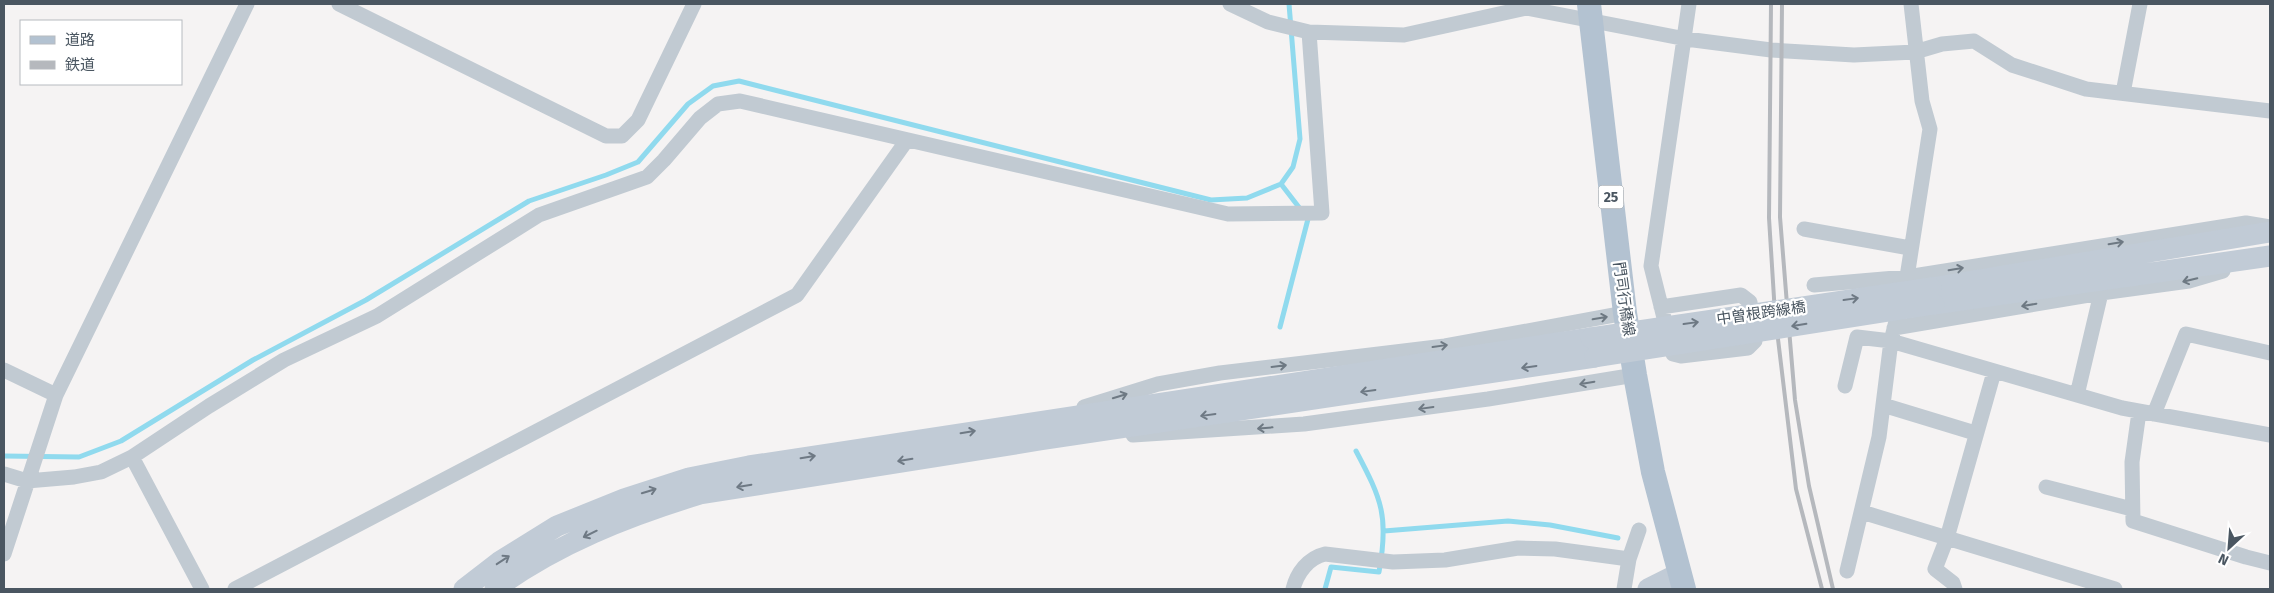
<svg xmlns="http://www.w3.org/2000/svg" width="2274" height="593" font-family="'Fira Sans','Noto Sans JP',sans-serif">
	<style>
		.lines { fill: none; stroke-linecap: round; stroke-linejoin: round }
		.stream { stroke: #90daee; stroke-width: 5 }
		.street { stroke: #c1cad2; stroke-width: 15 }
		.secondary { stroke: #c1cbd6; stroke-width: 21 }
		.primary { stroke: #b3c2d1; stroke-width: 24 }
		.rail { stroke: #b5b8bd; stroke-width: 4 }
		.secondary-bridge { stroke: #c1cbd6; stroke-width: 21 }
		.oneway { stroke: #6e7983 }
		.oneway2 { stroke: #6e7984 }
		.labels { text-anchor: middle; stroke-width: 4.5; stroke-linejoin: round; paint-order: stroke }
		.shield { fill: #fff; stroke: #808990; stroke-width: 1 }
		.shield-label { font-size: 14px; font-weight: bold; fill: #4a5661 }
		.street-label { font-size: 15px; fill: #4a5661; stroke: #fff }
	</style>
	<rect width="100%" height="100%" fill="#f5f3f3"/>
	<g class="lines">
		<path class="stream" d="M1280 327 1308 219 1281 184
			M4 456 79 457 121 441 253 360 366 300 529 201 606 175 638 162 688 104 713 86 739 81 1211 200 1247 198 1281 184 1293 167 1300 139 1289 4
			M1384 531 1508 521 1550 525 1618 538
			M1325 589 1331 567 1379 572C1389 517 1382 500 1356 451"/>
		<path class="street" d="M339 4 606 136H622L638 120 694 4
			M1230 4 1268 22 1309 32 1404 35 1526 8 1686 39 1771 50 1854 55 1915 52 1942 44 1974 41 2012 65 2086 89 2270 111
			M1911 4 1922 101 1930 129 1907 277 1891 341 2122 408 2270 435
			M2123 93 2140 4
			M1804 229 1910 248
			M1814 285 1907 277 2246 223 2270 227
			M1661 307 1741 295 1750 302 1755 341 1748 348 1681 356 1673 354 1651 266 1689 4
			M1894 328 2101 293 2189 281 2223 271
			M4 370 56 395
			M1994 372 1947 538 2115 589
			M1845 386 1857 337 1891 341 1879 437 1847 571
			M2077 395 2101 293
			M1883 405 1975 433
			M1084 407 1158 384 1220 373 1445 346 1625 313
			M2139 412 2132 462 2133 521 2246 557 2270 563
			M2154 414 2186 334 2270 353
			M1133 435 1304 424 1488 399 1635 375
			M132 457 202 589
			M4 474 27 481 74 477 101 472 132 457 209 406 284 360 377 316 539 215 647 177 664 160 700 118 718 104 740 101 1228 214 1322 213 1309 32
			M2046 487 2132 509
			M1862 512 1947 538 1935 569 1953 583 1955 589
			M4 554 56 395 247 4
			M235 589 797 295 907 140
			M1293 589C1297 573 1308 558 1325 554L1393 562 1445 560 1518 548 1555 549 1629 559 1639 530
			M1624 589 1629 559"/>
		<path class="secondary" d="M1931 288 2270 232
			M1934 304 2270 256
			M464 589 499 562 557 526 624 499 689 478 749 466 1591 338
			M495 589C556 544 628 516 700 494L1040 440 1595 357
			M1648 589 1678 574"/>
		<path class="primary" d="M1589 4 1625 313 1635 375 1653 472 1684 589"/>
		<path class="rail" d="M1771 4 1769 218 1775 314 1796 489 1822 589
			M1782 4 1780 217 1788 317 1795 400 1809 486 1833 589"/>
		<path class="secondary-bridge" d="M1591 338 1931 288
			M1595 357 1934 304"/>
	</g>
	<defs><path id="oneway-shaft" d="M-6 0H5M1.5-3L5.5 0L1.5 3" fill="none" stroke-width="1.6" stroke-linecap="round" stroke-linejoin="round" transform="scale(1.25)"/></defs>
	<g class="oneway">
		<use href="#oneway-shaft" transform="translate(2116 243) rotate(-9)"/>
		<use href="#oneway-shaft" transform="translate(1956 269) rotate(-9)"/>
		<use href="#oneway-shaft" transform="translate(2190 280) rotate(167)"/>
		<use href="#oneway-shaft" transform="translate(2029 305) rotate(170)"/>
		<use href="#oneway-shaft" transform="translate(1600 318) rotate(-10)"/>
		<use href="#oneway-shaft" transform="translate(1440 346) rotate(-8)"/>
		<use href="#oneway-shaft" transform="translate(1279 366) rotate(-7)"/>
		<use href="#oneway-shaft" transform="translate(1587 383) rotate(170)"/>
		<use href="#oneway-shaft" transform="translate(1120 396) rotate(-17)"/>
		<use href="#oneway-shaft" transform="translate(1426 408) rotate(172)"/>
		<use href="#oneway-shaft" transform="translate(1265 428) rotate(175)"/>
	</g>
	<g class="oneway2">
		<use href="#oneway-shaft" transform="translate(1851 299) rotate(-8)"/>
		<use href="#oneway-shaft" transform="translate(1691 323) rotate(-8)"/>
		<use href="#oneway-shaft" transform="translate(1799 325) rotate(171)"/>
		<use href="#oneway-shaft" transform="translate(1529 367) rotate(172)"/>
		<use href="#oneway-shaft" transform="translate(1368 391) rotate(172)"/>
		<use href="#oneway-shaft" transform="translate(1208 415) rotate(172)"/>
		<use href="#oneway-shaft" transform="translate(968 432) rotate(-9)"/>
		<use href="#oneway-shaft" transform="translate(808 457) rotate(-9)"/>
		<use href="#oneway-shaft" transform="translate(905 460) rotate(171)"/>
		<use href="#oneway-shaft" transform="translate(744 486) rotate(170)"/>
		<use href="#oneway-shaft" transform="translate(649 491) rotate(-17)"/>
		<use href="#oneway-shaft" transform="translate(590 534) rotate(154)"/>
		<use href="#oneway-shaft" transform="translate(503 560) rotate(-33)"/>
	</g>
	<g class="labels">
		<rect class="shield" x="1598.5" y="185.5" width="25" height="23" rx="4"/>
		<g class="shield-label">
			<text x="1611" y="202">25</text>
		</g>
		<g class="street-label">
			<text transform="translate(1624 299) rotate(82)" y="5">門司行橋線</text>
			<text transform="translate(1761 313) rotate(-8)" y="5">中曽根跨線橋</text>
		</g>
	</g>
	<rect width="2274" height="593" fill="none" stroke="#4a5661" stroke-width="10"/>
	<rect x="20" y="20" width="162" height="65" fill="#ffffff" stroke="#b7bbc0"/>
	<rect x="30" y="36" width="25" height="8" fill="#b3c2d1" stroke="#b7bbc0"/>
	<text x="65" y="45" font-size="15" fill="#4a5661">道路</text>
	<rect x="30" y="61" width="25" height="8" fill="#b5b8bd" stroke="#b7bbc0"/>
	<text x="65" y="70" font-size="15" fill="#4a5661">鉄道</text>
	<g transform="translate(2229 548) rotate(206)" stroke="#ffffff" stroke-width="4" paint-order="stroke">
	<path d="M0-4L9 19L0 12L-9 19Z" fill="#4a5661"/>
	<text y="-8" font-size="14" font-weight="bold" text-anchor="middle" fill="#4a5661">N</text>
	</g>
</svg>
